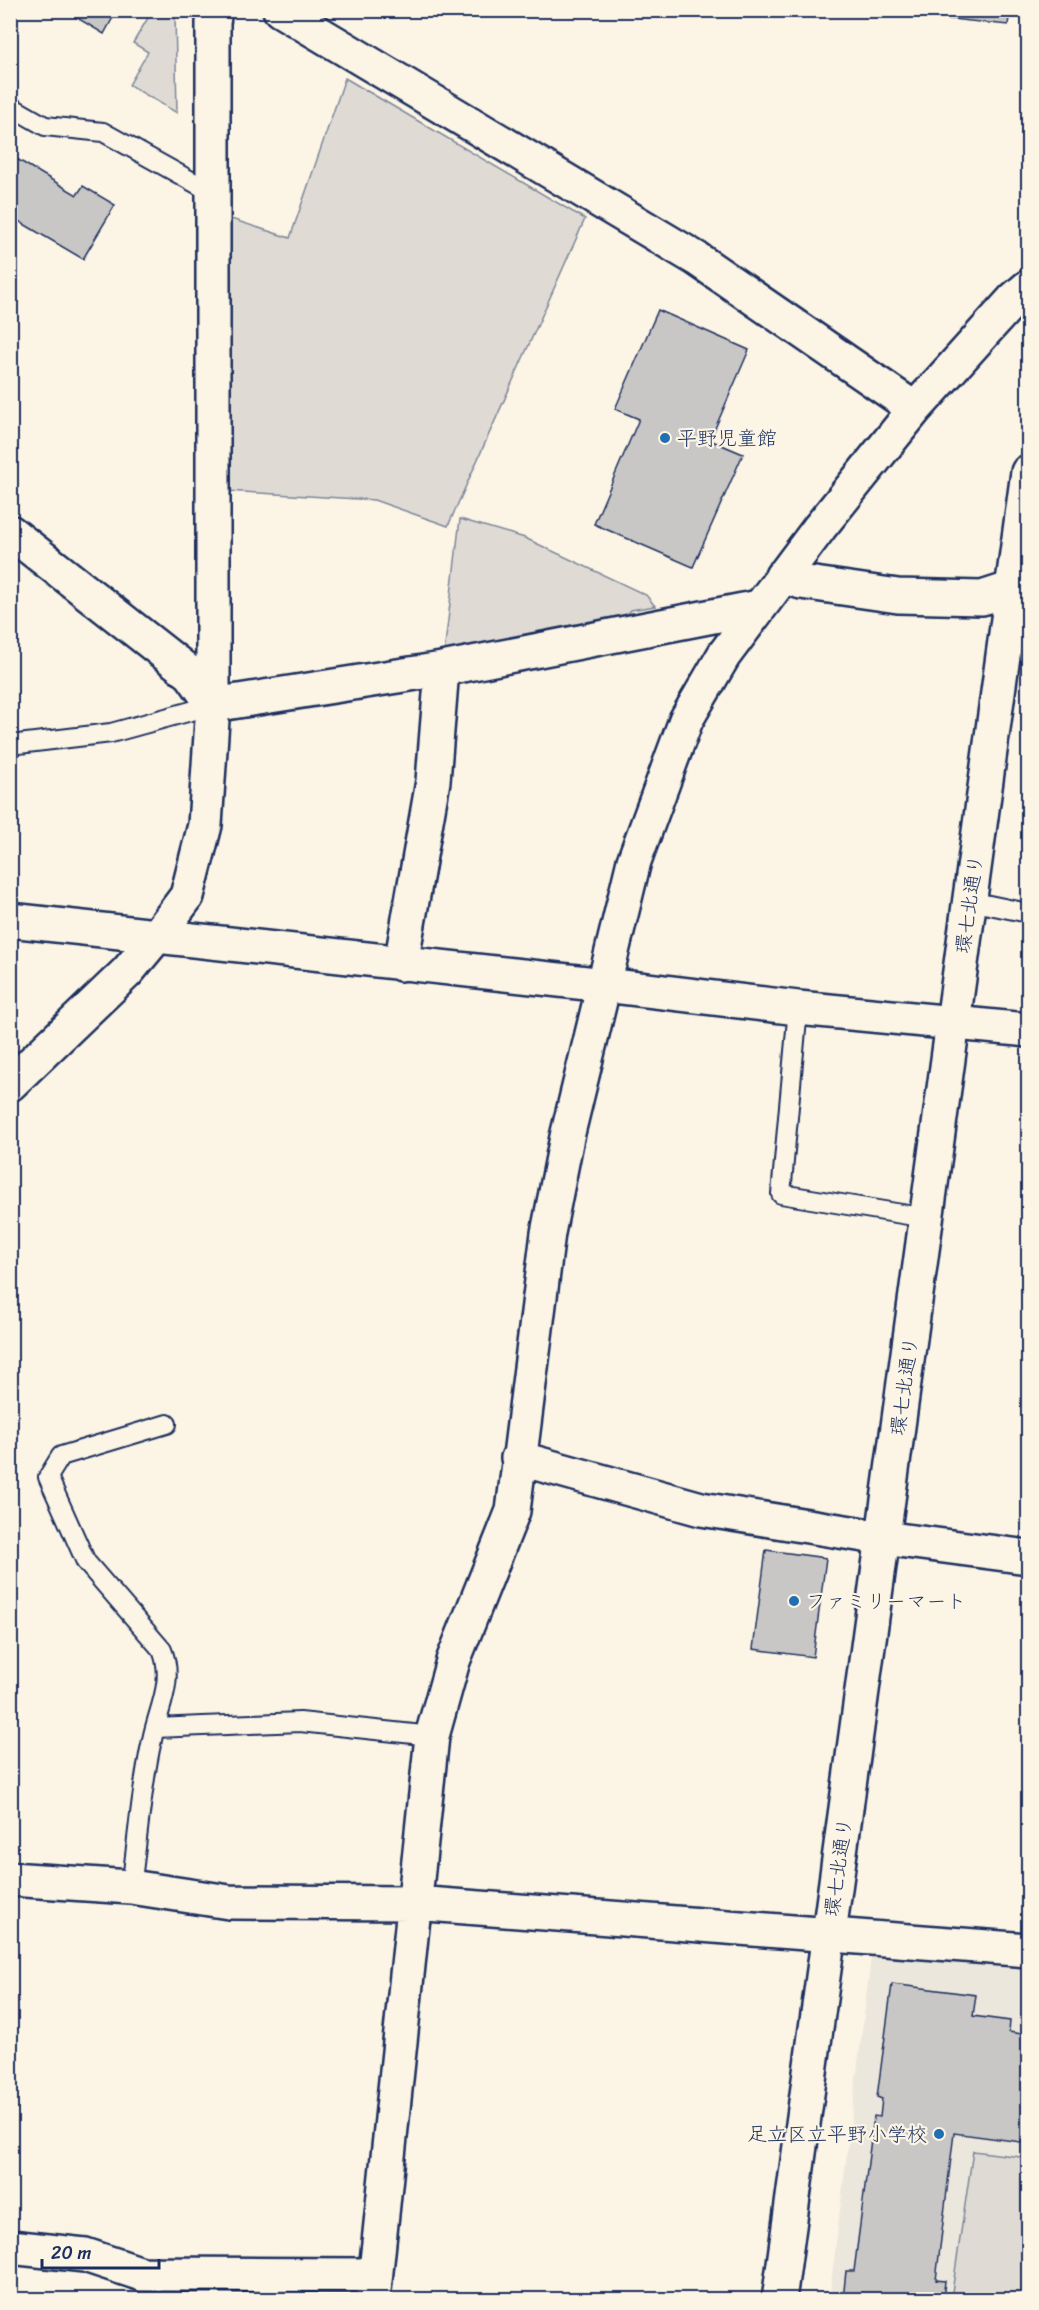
<svg xmlns="http://www.w3.org/2000/svg" width="1039" height="2310" font-family="Sriracha,'Klee One',sans-serif">
	<style>
		.built { fill: #ece7dc }
		.green { fill: #dfdbd4; stroke: #7d8599; stroke-width: 1.5 }
		.building { fill: #c8c7c6; stroke: #1b2f5e; stroke-width: 1.5 }
		.lines { fill: none; stroke-linecap: round; stroke-linejoin: round }
		.lane-casing { stroke: #1b2f5e; stroke-width: 22 }
		.street-casing { stroke: #1b2f5e; stroke-width: 38 }
		.secondary-casing { stroke: #1b2f5e; stroke-width: 38 }
		.lane { stroke: #fcf5e5; stroke-width: 18 }
		.street { stroke: #fcf5e5; stroke-width: 33 }
		.secondary { stroke: #fcf5e5; stroke-width: 33 }
		.poi-dot { fill: #1f6fb2; stroke: #fcf5e5; stroke-width: 2 }
		.labels { text-anchor: middle; stroke-width: 4.5; stroke-linejoin: round; paint-order: stroke }
		.poi-label { font-size: 20px; fill: #1b2f5e; stroke: #fcf5e5; text-anchor: start }
		.street-label { font-size: 20px; fill: #1b2f5e; stroke: #fcf5e5 }
	</style>
	<rect width="100%" height="100%" fill="#fcf5e5"/>
	<filter id="ink" filterUnits="userSpaceOnUse"><feTurbulence type="fractalNoise" baseFrequency=".0167" numOctaves="2"/><feDisplacementMap in="SourceGraphic" scale="12" xChannelSelector="R" yChannelSelector="G"/><feConvolveMatrix kernelMatrix="1 2 1 2 8 2 1 2 1" color-interpolation-filters="sRGB"/></filter>
	<g filter="url(#ink)">
		<path class="built" d="M871 1957 1028 1968V2299L829 2300Z"/>
		<path class="green" d="M152 11H170L175 13 177 113 129 85 148 52 133 43Z
			M345 78 585 219 448 526 374 500 227 491 228 218 290 238Z
			M460 519 525 538 646 595 655 606 631 610 621 622 444 654Z
			M973 2151 1028 2158V2299H951Z"/>
		<path class="building" d="M64 10H117L104 34Z
			M865 10H1010L1008 25Z
			M10 155 77 195 83 186 115 205 83 259 10 216Z
			M658 310 749 350 710 440 743 454 693 567 594 524 639 419 615 409Z
			M766 1550 826 1558 813 1657 753 1649Z
			M892 1984 976 1995 973 2016 1010 2021 1009 2032 1028 2035V2143L954 2133 936 2280 945 2281 943 2300H843L846 2271H854L874 2116 880 2117 882 2099 877 2097Z"/>
		<g class="lines">
			<g class="lane-casing">
				<path id="lane" d="M10 106 45 126 103 132 213 193
					M10 745 111 733 213 705
					M970 901 1028 913
					M798 1008 781 1194 926 1218
					M155 1728 300 1722 432 1736
					M131 1887C138 1838 141 1788 152 1740 158 1709 175 1681 162 1650L86 1562 48 1477 61 1456 167 1424"/>
			</g>
			<g class="street-casing">
				<path id="street" d="M280 10 697 259 915 409
					M10 532 191 674 213 705 442 669 759 607
					M782 576 801 582 898 596 982 598 1013 588 1028 586
					M10 920 605 985 798 1008 1028 1030
					M401 964 433 781 442 669
					M10 1084 127 972 157 936 187 896 205 825 213 705V23L215 10
					M518 1458 701 1509 883 1538 1028 1557
					M10 1879 131 1887 229 1902 414 1903 1028 1950
					M10 2247 85 2255 142 2274 374 2275
					M373 2300 432 1736 453 1661 513 1511 548 1233 567 1137 634 861 686 720 724 655 820 527 915 409 1014 299 1028 287"/>
			</g>
			<g class="secondary-casing">
				<path id="secondary" d="M779 2300 1028 472"/>
			</g>
			<use href="#lane" class="lane"/>
			<use href="#street" class="street"/>
			<use href="#secondary" class="secondary"/>
		</g>
	</g>
	<g class="poi-dot">
		<circle cx="665" cy="438" r="6"/>
		<circle cx="794" cy="1601" r="6"/>
		<circle cx="939" cy="2134" r="6"/>
	</g>
	<g class="labels">
		<g class="poi-label">
			<text x="677" y="445">平野児童館</text>
			<text x="806" y="1608">ファミリーマート</text>
			<text x="927" y="2141" text-anchor="end">足立区立平野小学校</text>
		</g>
		<g class="street-label">
			<text transform="translate(969 904) rotate(-82)" y="7">環七北通り</text>
			<text transform="translate(904 1386) rotate(-82)" y="7">環七北通り</text>
			<text transform="translate(838 1867) rotate(-82)" y="7">環七北通り</text>
		</g>
	</g>
	<rect width="1039" height="2310" fill="none" stroke="#fcf5e5" stroke-width="36"/>
	<rect x="18" y="18" width="1003" height="2274" fill="none" stroke="#1b2f5e" stroke-width="2" filter="url(#ink)"/>
	<path d="M42 2259v9h117v-9" fill="none" stroke="#1b2f5e" stroke-width="3"/>
	<text x="51" y="2259" font-size="18" fill="#1b2f5e" stroke="#fcf5e5" stroke-width="4.5" paint-order="stroke">20 m</text>
</svg>
